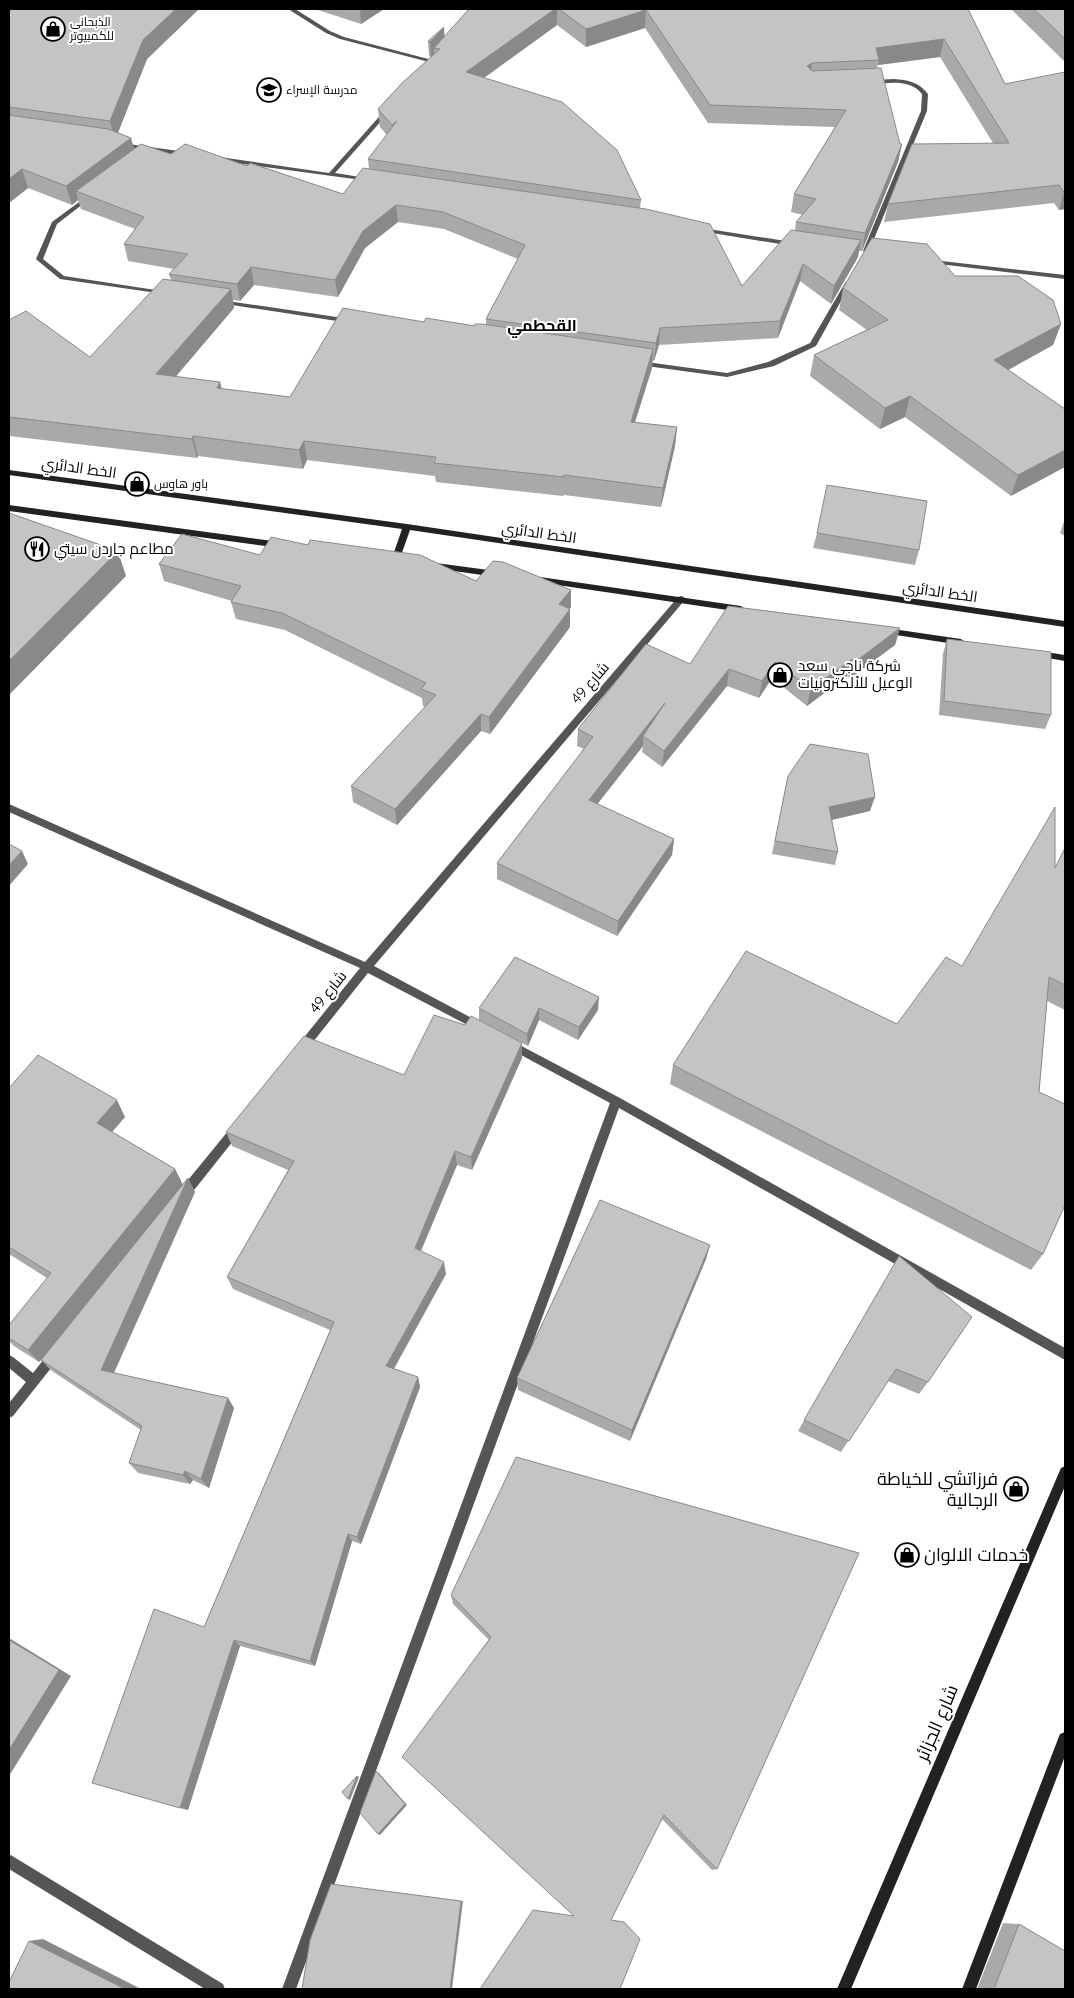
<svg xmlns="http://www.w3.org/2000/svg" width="1074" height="1998" font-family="Quicksand,Cairo,sans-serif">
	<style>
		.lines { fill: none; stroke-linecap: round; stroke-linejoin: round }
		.street { fill: #555; fill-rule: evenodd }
		.secondary { fill: #222; fill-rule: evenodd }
		.wall { fill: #a9a9a9; fill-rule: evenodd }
		.shaded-wall { fill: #898989 }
		.building { fill: #c4c4c4; stroke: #898989 }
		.labels { text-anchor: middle; stroke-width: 4; stroke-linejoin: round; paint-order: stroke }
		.far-poi-label { font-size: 12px; fill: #000; stroke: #fff; text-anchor: start }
		.street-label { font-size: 15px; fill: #000; stroke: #fff }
		.poi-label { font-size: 15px; fill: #000; stroke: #fff; text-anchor: start }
		.far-district-label { font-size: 16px; font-weight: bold; fill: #000; stroke: #fff }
		.near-poi-label { font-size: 18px; fill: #000; stroke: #fff; text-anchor: end }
		.near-street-label { font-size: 18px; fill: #000; stroke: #fff }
	</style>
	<rect width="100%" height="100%" fill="#fff"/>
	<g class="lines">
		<path class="street" d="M288 9H295L330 31 344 37 436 61 433 63 340 39 326 33Z
			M894 79C908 80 919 82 928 94L927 111 869 251 866 253 863 251 921 111 922 94C910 79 891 83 873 84L870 82 873 80Z
			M386 109 391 110 335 173 367 178 370 180 369 181 220 161 217 159 220 157 329 173Z
			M121 143 186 152 189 154 186 156 119 146 118 145Z
			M90 194 93 196 92 197 57 224 43 259 64 276 162 291 165 293 164 294 60 279 37 260 36 259 52 222Z
			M702 228 792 242 795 244 792 246 700 231V229Z
			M933 260 1065 275V279L931 263V261Z
			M848 281 851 283 816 346 774 366 727 377 639 365 635 363 639 361 727 373 768 362 810 343 845 283Z
			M221 300 350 319 354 321 350 323 219 303 218 302Z
			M681 596 684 597V601L374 966 483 1024 484 1027 483 1030 479 1031 368 973 305 1052 301 1053 297 1052 296 1049 297 1046 360 968 9 812V804L365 962 678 597Z
			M512 1041 620 1098 1065 1348V1360L619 1108 296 1989H282L610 1103 508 1048 507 1045 508 1042Z
			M237 1123 241 1125 242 1128 241 1131 187 1199 183 1200 179 1199 178 1195 179 1191 233 1125Z
			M55 1348 59 1350 61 1354 59 1358 13 1416 9 1418V1403L26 1382 9 1368V1355L13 1357 33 1373 51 1350Z
			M9 1854 223 1984 225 1989H205L9 1869Z"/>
		<path class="secondary" d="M9 470 407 524 1065 621V627L410 530 399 561 395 564 391 561 402 529 9 475Z
			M9 505 280 542 284 545 280 548 9 511Z
			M436 563 496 571 500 574 496 577 433 568 432 566Z
			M540 577 741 606 745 609 741 612 537 582V578Z
			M886 628 961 639 965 642 961 645 883 633V629Z
			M1039 651 1065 655V661L1036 656V652Z
			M1065 1466V1486L851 1989H837L1061 1468Z
			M1065 1732V1756L976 1989H962L1058 1739 1060 1734Z"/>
	</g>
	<path class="wall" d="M9 9H199L147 59 118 133 131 138 134 149 247 166 343 194 369 169 368 159 387 135 380 127 378 109 431 57 429 56 428 41 445 36 469 9H968L1005 84 1065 72V209L1059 210 1054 203 884 222 888 204 993 143 940 57 878 65 877 68 900 144H902L898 162 862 251H859L858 257 831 304 800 281 778 338 659 345 654 361 653 360 652 368 635 422 677 427 675 446 661 507 564 495 563 496 436 482 435 476 307 460 303 469 198 456 197 458 9 436V320L90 357 171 280 169 274 174 269 128 261 124 244 135 229 81 209 78 200 72 205 28 188 9 203ZM557 25 586 47 645 28 708 123 835 127 794 194 791 212 803 215 796 222 795 230 742 286 640 208 641 200 484 78ZM398 222 444 229 518 259 486 319V325L475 326 424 322 290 397 222 389 220 382 175 377 234 308 233 300 240 301 254 285 338 297 365 248Z
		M318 9H384L361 24 318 10Z
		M1011 9H1065V62Z
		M955 276 1061 324 1053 345 1008 370 1065 409 1011 496 905 417 880 429 810 376 814 355 867 330 839 310 843 288Z
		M1065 519V536L1060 533Z
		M817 533 919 550 915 565 813 548Z
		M260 555 476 581 571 590V607L570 609V627L490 734 481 731 397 825 353 802 351 786 425 707 423 706 422 698 285 630 236 619 231 602 232 601 164 581 159 564Z
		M900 628 895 645 850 678 847 676 807 706 772 678 759 698 727 686 662 767 642 752 643 746 597 804 674 839 672 855 617 936 497 879V863L584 749 577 746 578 729 690 664Z
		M947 639 1051 715 1045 729 939 715 943 654Z
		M788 776 870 811 832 820 838 852 835 865 772 854Z
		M1065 848V1010L1047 1001 1039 1092 1043 1254 1031 1270 670 1084 673 1065 897 1024 962 966 1055 868Z
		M515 957 598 1010 578 1040 539 1020 528 1046 479 1020V1008Z
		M522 1058 472 1170 457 1165 421 1251 446 1274 394 1369 418 1377 420 1387 361 1544 352 1541 315 1666 240 1646 188 1810 204 1627 330 1330 233 1289 227 1277 288 1170 232 1146 226 1132 404 1075Z
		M9 1088 125 1117 112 1132 175 1169 183 1185 188 1178 195 1192 114 1373 228 1398 234 1408 209 1488 193 1480 190 1484 138 1473 129 1463 141 1430 52 1371 41 1360 39 1362 14 1346 9 1341V1325L47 1278 9 1254Z
		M710 1245 706 1259 630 1441 518 1390 517 1378Z
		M899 1256 928 1382 919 1394 888 1381 841 1452 798 1431Z
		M451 1595 717 1869 712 1870 662 1819 573 1915 489 1640 453 1604Z
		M1003 1923 1019 1924 1065 1989H977Z"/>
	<path class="shaded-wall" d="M176 9H199L147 59 115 140 110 121 143 40Z
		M362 9H384L361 24 360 10Z
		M555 9H557V25L467 90 466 72Z
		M646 10 645 28 586 47V29Z
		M444 27 445 42 434 48V54L431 57 430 42Z
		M944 39 940 57 878 65 879 60 876 48Z
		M812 63 809 81 807 66Z
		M131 138 136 157 76 191 78 200 72 205 66 186Z
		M902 144 898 162 862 251 865 233Z
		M22 169 28 188 9 203V179Z
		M1064 192H1065V209L1059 210Z
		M396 205 398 222 365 248 338 297 335 280 363 231Z
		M861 240 858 257 831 304 834 286Z
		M803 264 800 281 778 338 780 321Z
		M251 267 254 285 240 301 237 284Z
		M231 289 234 308 161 394 156 374Z
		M1061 324 1053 345 988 381 994 360Z
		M660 328 659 345 654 361 656 343Z
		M653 349 652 368 629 441 631 422Z
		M220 382 224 402 217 388Z
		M910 396 905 417 880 429 885 408Z
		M677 427 675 446 661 507 663 488Z
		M193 436 198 456 197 458 192 439Z
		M304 441 307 460 303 469 299 450Z
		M1065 450V467L1011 496 1018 475Z
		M118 551 126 576 9 695V661Z
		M571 590V607L559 622V604Z
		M570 609V627L490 734 489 717Z
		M900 628 895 645 850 678 855 662Z
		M852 659 847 676 807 706 811 689Z
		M775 662 772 678 759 698 762 681Z
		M729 669 727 686 662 767 664 751Z
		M665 703 643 736V746L588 816 589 800Z
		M481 714V731L397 825 395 809Z
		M875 797 870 811 826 821 829 807Z
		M674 839 672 855 617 936 618 921Z
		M22 851 28 864 9 886V865Z
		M599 997 598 1010 578 1040 579 1027Z
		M539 1008V1020L528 1046 527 1034Z
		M522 1043V1058L472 1170 471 1157Z
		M117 1100 125 1117 106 1139 97 1123Z
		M455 1151 457 1165 417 1260 415 1248Z
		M175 1169 183 1185 39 1362 28 1350Z
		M188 1178 195 1192 110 1381 101 1370Z
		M710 1245 706 1259 630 1441 632 1430Z
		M444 1262 446 1274 389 1377 386 1366Z
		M418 1377 420 1387 361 1544 357 1537Z
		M228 1398 234 1408 209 1488 201 1479Z
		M185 1471 193 1480 190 1484 183 1475Z
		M348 1534 352 1541 315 1666 310 1661Z
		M9 1638 71 1676 9 1776Z
		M234 1640 240 1646 188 1810 180 1808Z
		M378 1772 407 1805 380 1835 378 1834Z
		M357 1776 359 1777 350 1800 348 1799Z
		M461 1901H463L452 1989H450Z
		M43 1939 141 1989H125L29 1941Z"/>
	<path class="building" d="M9 9H176L143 40 110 121 9 107Z
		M469 9H555L466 72 562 102 617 150 641 200 368 159 397 121 392 125 378 109 403 82 440 49 434 48Z
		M559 9H968L1005 84 1065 72V192H1064L1059 185 888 204 912 144 1009 143 944 39 876 48 879 60 812 63 807 66 812 71 881 68 900 144H902L865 233 796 222 816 199 794 194 846 110 710 105 646 10 586 29Z
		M1034 9H1065V39Z
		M444 27 430 42 428 41Z
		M9 115 108 129 131 138 66 186 22 169 9 179Z
		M141 144 171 154 185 144 247 166 250 163 343 194 363 168 646 209 710 224 742 286 791 230 861 240 834 286 803 264 780 321 660 328 656 343 486 319 525 245 443 212 396 205 363 231 335 280 251 267 237 284 169 274 188 254 124 244 144 217 76 191Z
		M872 238 927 244 955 276H1018L1053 300 1061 324 994 360 1065 409V450L1018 475 910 396 885 408 814 355 888 320 843 288Z
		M163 279 231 289 156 374 220 382 217 388 290 397 343 308 424 322 426 318 475 326V324H482L653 349 631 422 677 427 663 488 564 475V477L434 463 436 457 304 441 299 450 193 436 192 439 9 417V320L26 311 90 357Z
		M827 485 927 501 919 550 817 533Z
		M9 513 118 551 9 661Z
		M182 534 260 555 271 537 308 545 310 540 420 555 476 581 493 561 503 562 571 590 559 604 570 609 489 717 481 714 395 809 351 786 436 695 421 689 426 683 282 613 231 602 241 586 159 564Z
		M728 606 900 628 855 662 852 659 811 689 775 662 762 681 729 669 664 751 643 736 665 703 589 800 674 839 618 921 497 863 593 737 578 729 646 644 690 664Z
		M947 639 1051 652V715L944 701Z
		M810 744 868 754 875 797 829 807 838 852 775 841 788 776Z
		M1055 807V868L1065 848V985L1049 977 1039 1092 1065 1104V1205L1043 1254 673 1065 746 951 897 1024 946 957 962 966Z
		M9 844 22 851 9 865Z
		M515 957 599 997 579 1027 539 1008 527 1034 479 1008Z
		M434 1015 465 1025 471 1016 522 1043 471 1157 455 1151 415 1248 444 1262 386 1366 418 1377 357 1537 348 1534 310 1661 234 1640 180 1808 92 1783 154 1609 204 1627 334 1322 227 1277 294 1161 226 1132 304 1036 404 1075Z
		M38 1055 117 1100 97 1123 175 1169 28 1350 9 1338V1325L51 1273 9 1247V1088Z
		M188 1178 101 1370 228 1398 201 1479 185 1471 183 1475 129 1463 142 1426 41 1360Z
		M600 1200 710 1245 632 1430 517 1378Z
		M899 1256 972 1317 928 1382 896 1369 849 1441 804 1420Z
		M516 1457 859 1553 717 1869 664 1815 611 1920 624 1922 640 1939 620 1989H480L533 1910 574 1916 402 1757 491 1637 451 1595Z
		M9 1640 59 1670 9 1750Z
		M376 1771 405 1804 378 1834 360 1813Z
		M357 1776 348 1799 342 1792Z
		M331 1884 461 1901 450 1989H302L310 1940Z
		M1019 1924 1065 1951V1989H994Z
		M29 1941 125 1989H9V1982Z"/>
	<defs>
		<g id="shop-ring" transform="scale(1.25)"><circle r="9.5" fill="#fff" stroke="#000" stroke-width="1.5"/><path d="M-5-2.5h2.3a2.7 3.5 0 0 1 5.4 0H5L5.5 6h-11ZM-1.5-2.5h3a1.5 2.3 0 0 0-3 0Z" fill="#000"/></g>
		<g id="school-ring" transform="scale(1.25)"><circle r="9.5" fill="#fff" stroke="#000" stroke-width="1.5"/><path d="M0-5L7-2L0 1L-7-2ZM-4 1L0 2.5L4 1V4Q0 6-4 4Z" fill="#000"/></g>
		<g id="restaurant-ring" transform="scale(1.25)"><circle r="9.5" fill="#fff" stroke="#000" stroke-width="1.5"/><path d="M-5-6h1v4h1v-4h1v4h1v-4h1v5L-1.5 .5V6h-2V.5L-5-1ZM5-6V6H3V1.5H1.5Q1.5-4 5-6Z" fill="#000"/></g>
	</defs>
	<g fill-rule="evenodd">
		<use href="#shop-ring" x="53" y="29"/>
		<use href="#school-ring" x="269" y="90"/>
		<use href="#shop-ring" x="137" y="484"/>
		<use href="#restaurant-ring" x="37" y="549"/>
		<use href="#shop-ring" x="780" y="675"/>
		<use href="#shop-ring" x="1016" y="1489"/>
		<use href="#shop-ring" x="907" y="1555"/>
	</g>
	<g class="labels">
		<g class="far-poi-label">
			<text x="70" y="26">الذبحاني<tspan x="70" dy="14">للكمبيوتر</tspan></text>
			<text x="286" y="94">مدرسة الإسراء</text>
			<text x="154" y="488">باور هاوس</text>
		</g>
		<g class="street-label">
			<text transform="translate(79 468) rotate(8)" y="5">الخط الدائري</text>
			<text transform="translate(539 533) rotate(8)" y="5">الخط الدائري</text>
			<text transform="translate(940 592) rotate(8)" y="5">الخط الدائري</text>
			<text transform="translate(590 683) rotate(-49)" y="5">شارع 49</text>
			<text transform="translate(328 992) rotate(-51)" y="5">شارع 49</text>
		</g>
		<g class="poi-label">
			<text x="54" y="554">مطاعم جاردن سيتي</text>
			<text x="798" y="671">شركة ناجي سعد<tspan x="798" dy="17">الوعيل للألكترونيات</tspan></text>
		</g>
		<g class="far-district-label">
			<text x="542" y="331">القحطمي</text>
		</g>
		<g class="near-poi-label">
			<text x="998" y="1485">فرزاتشي للخياطة<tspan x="998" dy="21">الرجالية</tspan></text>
			<text x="924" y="1561" text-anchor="start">خدمات الالوان</text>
		</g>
		<g class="near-street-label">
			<text transform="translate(937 1723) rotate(-67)" y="6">شارع الجزائر</text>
		</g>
	</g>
	<rect width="1074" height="1998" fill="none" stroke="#000000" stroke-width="20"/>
</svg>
